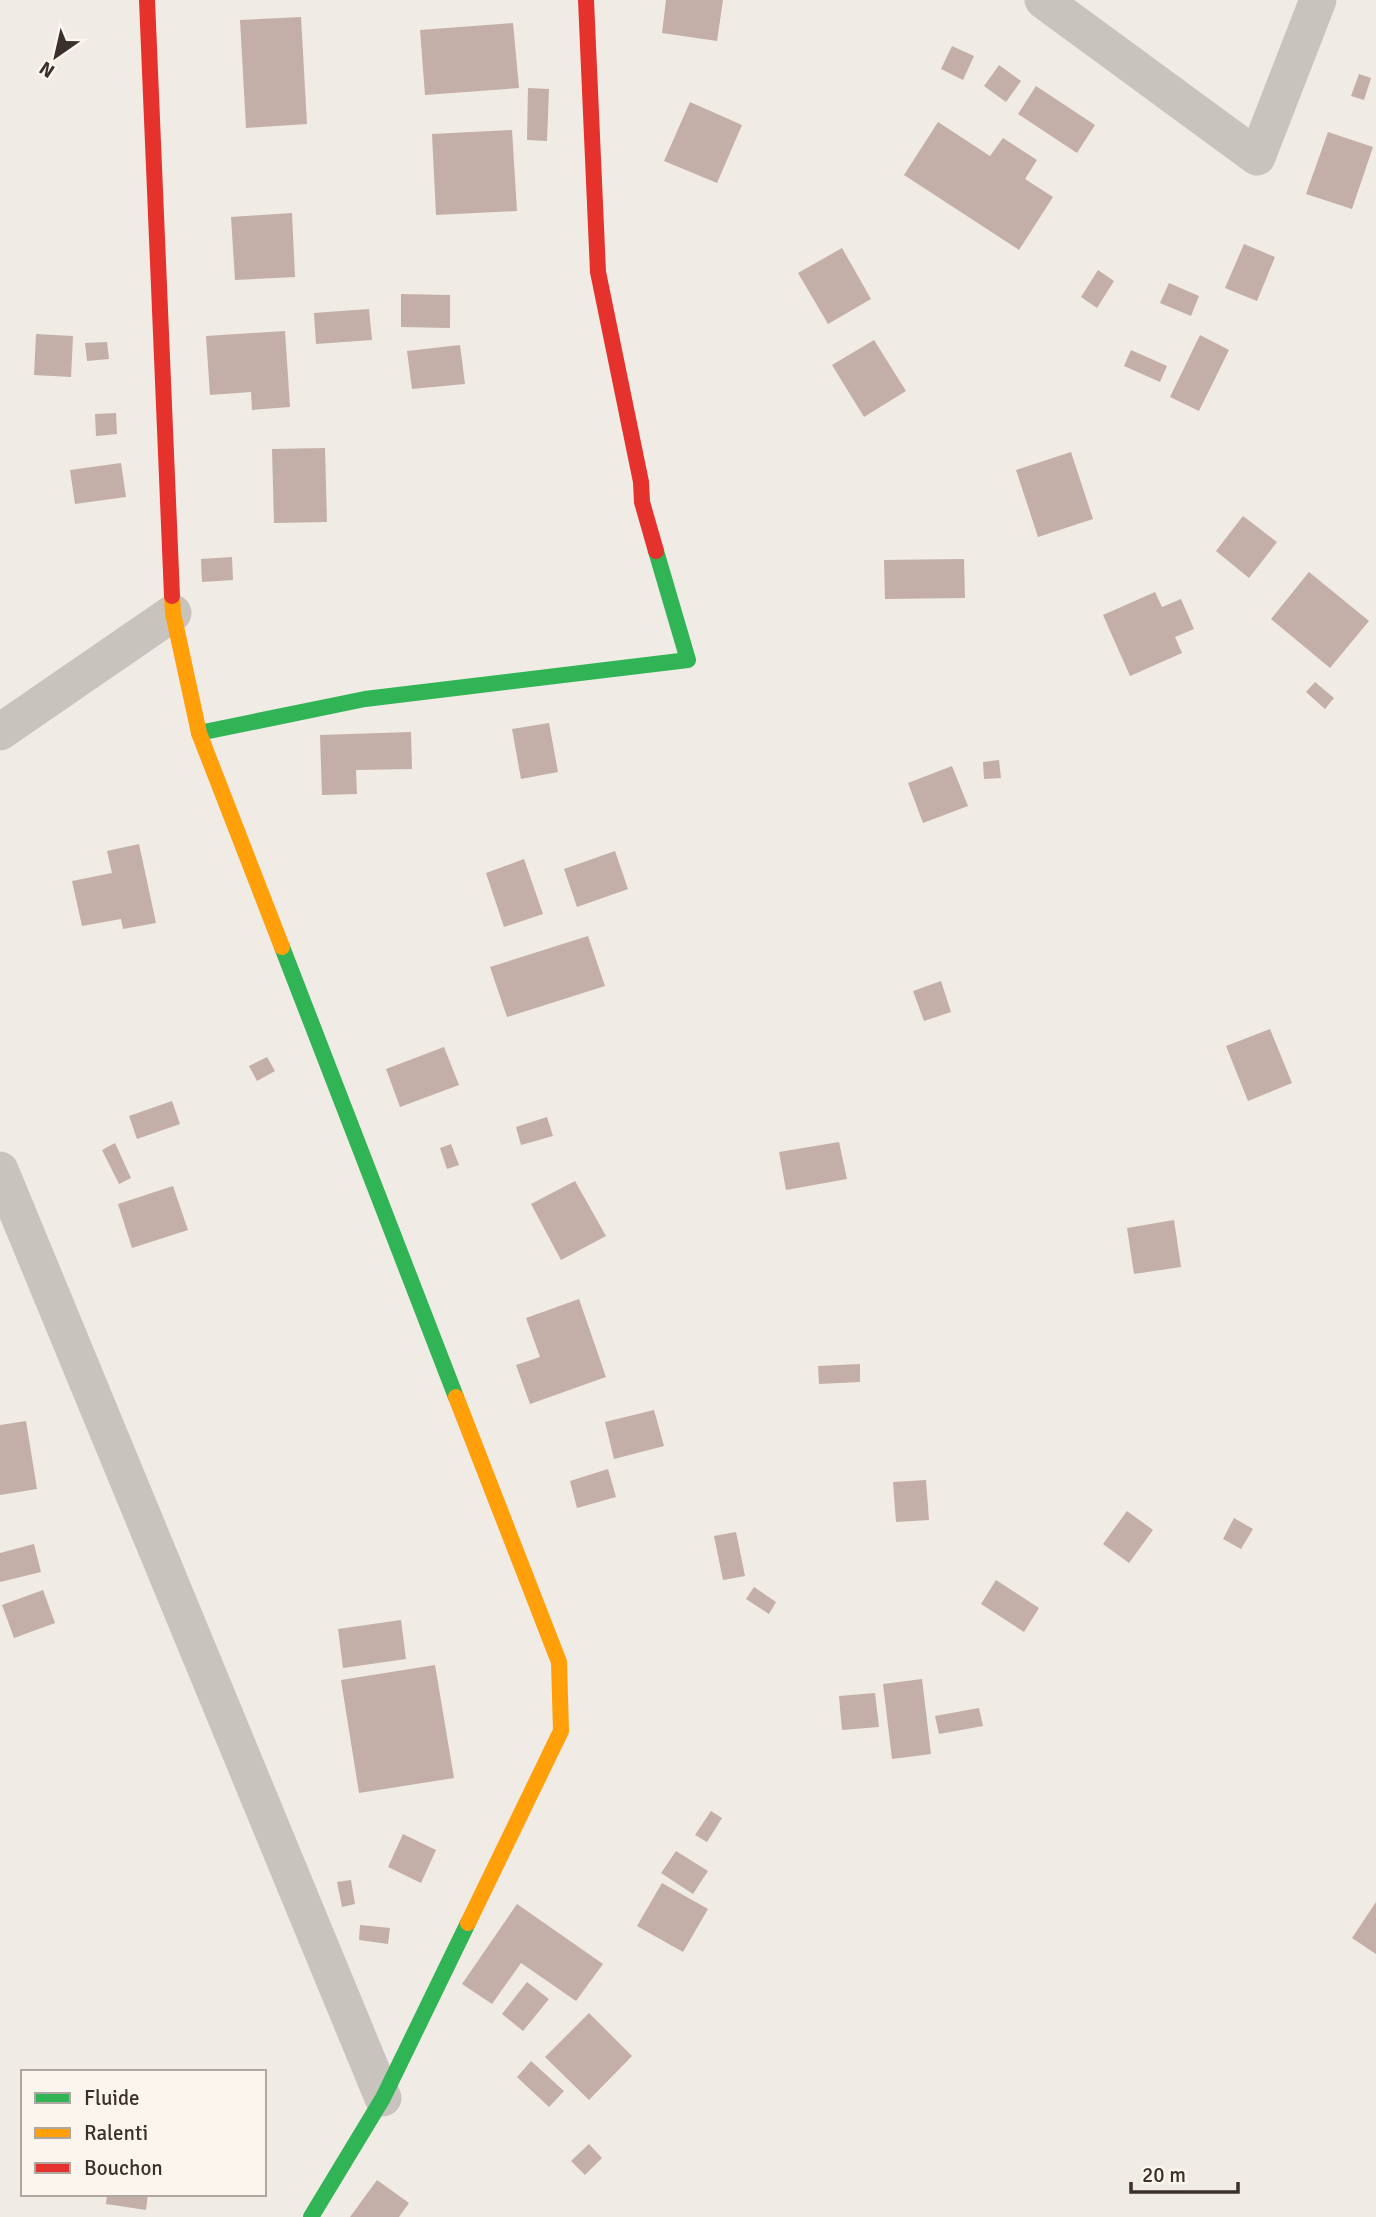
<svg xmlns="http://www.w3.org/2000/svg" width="1376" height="2217" font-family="Signika,sans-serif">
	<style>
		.building { fill: #c3afa7 }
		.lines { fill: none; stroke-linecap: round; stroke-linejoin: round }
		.street { stroke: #c9c3be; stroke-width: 37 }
		.fast { stroke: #30b455; stroke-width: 16 }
		.slow { stroke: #ff9f0a; stroke-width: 16 }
		.jam { stroke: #e5322d; stroke-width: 16 }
	</style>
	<rect width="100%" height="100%" fill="#f0ebe5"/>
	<path class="building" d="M666 0H723L717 41 662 33Z
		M301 17 307 124 246 128 240 20Z
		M513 23 519 88 425 95 420 30Z
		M952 46 974 56 963 80 941 69Z
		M999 65 1021 81 1006 102 984 86Z
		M1359 74 1371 78 1364 100 1351 96Z
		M1036 86 1095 125 1077 153 1018 114Z
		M528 88 549 89 547 141 527 140Z
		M690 102 742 125 717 183 664 161Z
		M938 122 990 156 1003 138 1037 160 1025 179 1053 197 1019 250 904 175Z
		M512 130 517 211 436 215 432 134Z
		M1328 132 1373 147 1352 209 1306 194Z
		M292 213 295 277 235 280 231 217Z
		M1244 244 1275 257 1257 301 1225 288Z
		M842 248 871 299 828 324 798 273Z
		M1098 270 1114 281 1097 308 1081 297Z
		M1169 283 1199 296 1191 316 1160 303Z
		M401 294 450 295V328L401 327Z
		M369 309 372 340 316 344 314 313Z
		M285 331 290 407 252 410 251 392 210 395 206 336Z
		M36 334 73 336 71 377 34 375Z
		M1200 335 1229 350 1199 411 1170 397Z
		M874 340 906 391 864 417 832 365Z
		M107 342 109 359 87 361 85 343Z
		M460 345 465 384 412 389 407 351Z
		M1131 350 1167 366 1160 382 1124 366Z
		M116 413 117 434 96 436 95 414Z
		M325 448 327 522 274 523 272 449Z
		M1071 452 1093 519 1038 537 1016 470Z
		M121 463 126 497 75 504 70 470Z
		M1243 516 1277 542 1249 578 1216 551Z
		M232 557 233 580 202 582 201 559Z
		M964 559 965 598 885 599 884 560Z
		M1309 572 1369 621 1330 668 1271 619Z
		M1155 592 1162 607 1181 599 1194 629 1175 637 1182 653 1130 676 1103 615Z
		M1315 682 1334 698 1325 709 1306 692Z
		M549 723 558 772 521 779 512 729Z
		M411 732 412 769 356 770 357 794 322 795 320 735Z
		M999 760 1001 778 984 779 983 762Z
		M952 766 968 806 923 823 908 783Z
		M139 844 156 923 123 929 121 919 82 926 72 881 112 873 107 851Z
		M615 851 628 889 577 907 564 869Z
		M524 859 543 914 504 927 486 873Z
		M588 936 605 986 507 1017 490 967Z
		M941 981 951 1012 924 1021 913 991Z
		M1270 1029 1292 1083 1248 1101 1226 1046Z
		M444 1047 459 1085 400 1107 386 1069Z
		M267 1057 275 1071 257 1081 249 1066Z
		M172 1101 180 1124 137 1139 129 1116Z
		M547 1117 553 1136 521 1145 516 1127Z
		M839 1142 847 1179 786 1190 779 1152Z
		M115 1143 131 1178 119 1184 102 1150Z
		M451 1144 459 1165 447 1169 440 1148Z
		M575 1181 606 1236 561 1260 531 1204Z
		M173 1186 188 1230 132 1248 118 1204Z
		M1174 1220 1181 1267 1134 1274 1127 1228Z
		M579 1299 606 1377 530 1404 516 1365 540 1357 526 1318Z
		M860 1364V1382L819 1384 818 1366Z
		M654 1410 664 1446 614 1459 605 1422Z
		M26 1421 37 1489 0 1495V1425Z
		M608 1469 616 1497 577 1508 570 1481Z
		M926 1480 929 1520 896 1522 893 1482Z
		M1127 1511 1153 1530 1129 1563 1103 1544Z
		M1234 1518 1253 1529 1241 1549 1223 1539Z
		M736 1532 745 1576 723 1580 714 1536Z
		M34 1544 41 1572 0 1582V1553Z
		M996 1580 1039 1608 1024 1632 981 1604Z
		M754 1587 776 1602 769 1614 746 1599Z
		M43 1590 55 1623 14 1638 2 1605Z
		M401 1620 406 1659 343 1668 338 1629Z
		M435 1665 454 1778 359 1793 341 1680Z
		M922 1679 931 1754 892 1759 883 1684Z
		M875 1693 879 1727 842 1730 839 1696Z
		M979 1708 983 1726 939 1734 935 1716Z
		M711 1811 722 1818 707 1842 695 1835Z
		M403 1834 436 1850 421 1883 388 1867Z
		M676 1851 708 1871 693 1894 661 1873Z
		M351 1880 355 1904 342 1907 337 1882Z
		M662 1883 708 1909 683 1952 637 1926Z
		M1376 1902V1954L1352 1938Z
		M517 1904 603 1964 576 2001 521 1963 492 2004 462 1984Z
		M360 1925 390 1928 388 1944 359 1940Z
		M527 1982 549 1999 523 2031 502 2014Z
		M589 2013 632 2056 589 2100 545 2057Z
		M531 2061 564 2091 549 2107 517 2077Z
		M589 2144 602 2158 585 2175 571 2161Z
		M377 2180 409 2203 399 2217H350Z
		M107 2194H148L146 2210 106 2204Z"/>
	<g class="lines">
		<path class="street" d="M1043 0 1257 157 1318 0
			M0 732 173 613
			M0 1170 383 2098"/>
		<path class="fast" d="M199 733 365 699 688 660 656 551
			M282 947 456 1397
			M311 2217 383 2098 468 1923"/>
		<path class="slow" d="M172 596 173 613 199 733 282 947
			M456 1397 559 1662 561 1731 468 1923"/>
		<path class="jam" d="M147 0 172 596
			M586 0 598 272 641 482 642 502 656 551"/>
	</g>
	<rect x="21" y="2070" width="245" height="126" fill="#fbf5ee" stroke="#aea6a0" stroke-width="2"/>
	<rect x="35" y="2093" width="35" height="10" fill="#30b455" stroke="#aea6a0" stroke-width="2"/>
	<text x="84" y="2105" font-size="21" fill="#3b302b">Fluide</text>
	<rect x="35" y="2128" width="35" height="10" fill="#ff9f0a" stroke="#aea6a0" stroke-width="2"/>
	<text x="84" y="2140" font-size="21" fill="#3b302b">Ralenti</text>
	<rect x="35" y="2163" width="35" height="10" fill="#e5322d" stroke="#aea6a0" stroke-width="2"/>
	<text x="84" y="2175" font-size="21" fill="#3b302b">Bouchon</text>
	<g transform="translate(56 56) rotate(214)" stroke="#fbf5ee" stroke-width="5" paint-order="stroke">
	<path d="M0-5L12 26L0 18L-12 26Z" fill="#3b302b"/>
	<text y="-10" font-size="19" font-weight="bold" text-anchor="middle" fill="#3b302b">N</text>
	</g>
	<path d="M1131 2182v10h107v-10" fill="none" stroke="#3b302b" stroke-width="3.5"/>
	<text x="1142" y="2182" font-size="21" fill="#3b302b" stroke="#fbf5ee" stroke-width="5" paint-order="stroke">20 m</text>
</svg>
